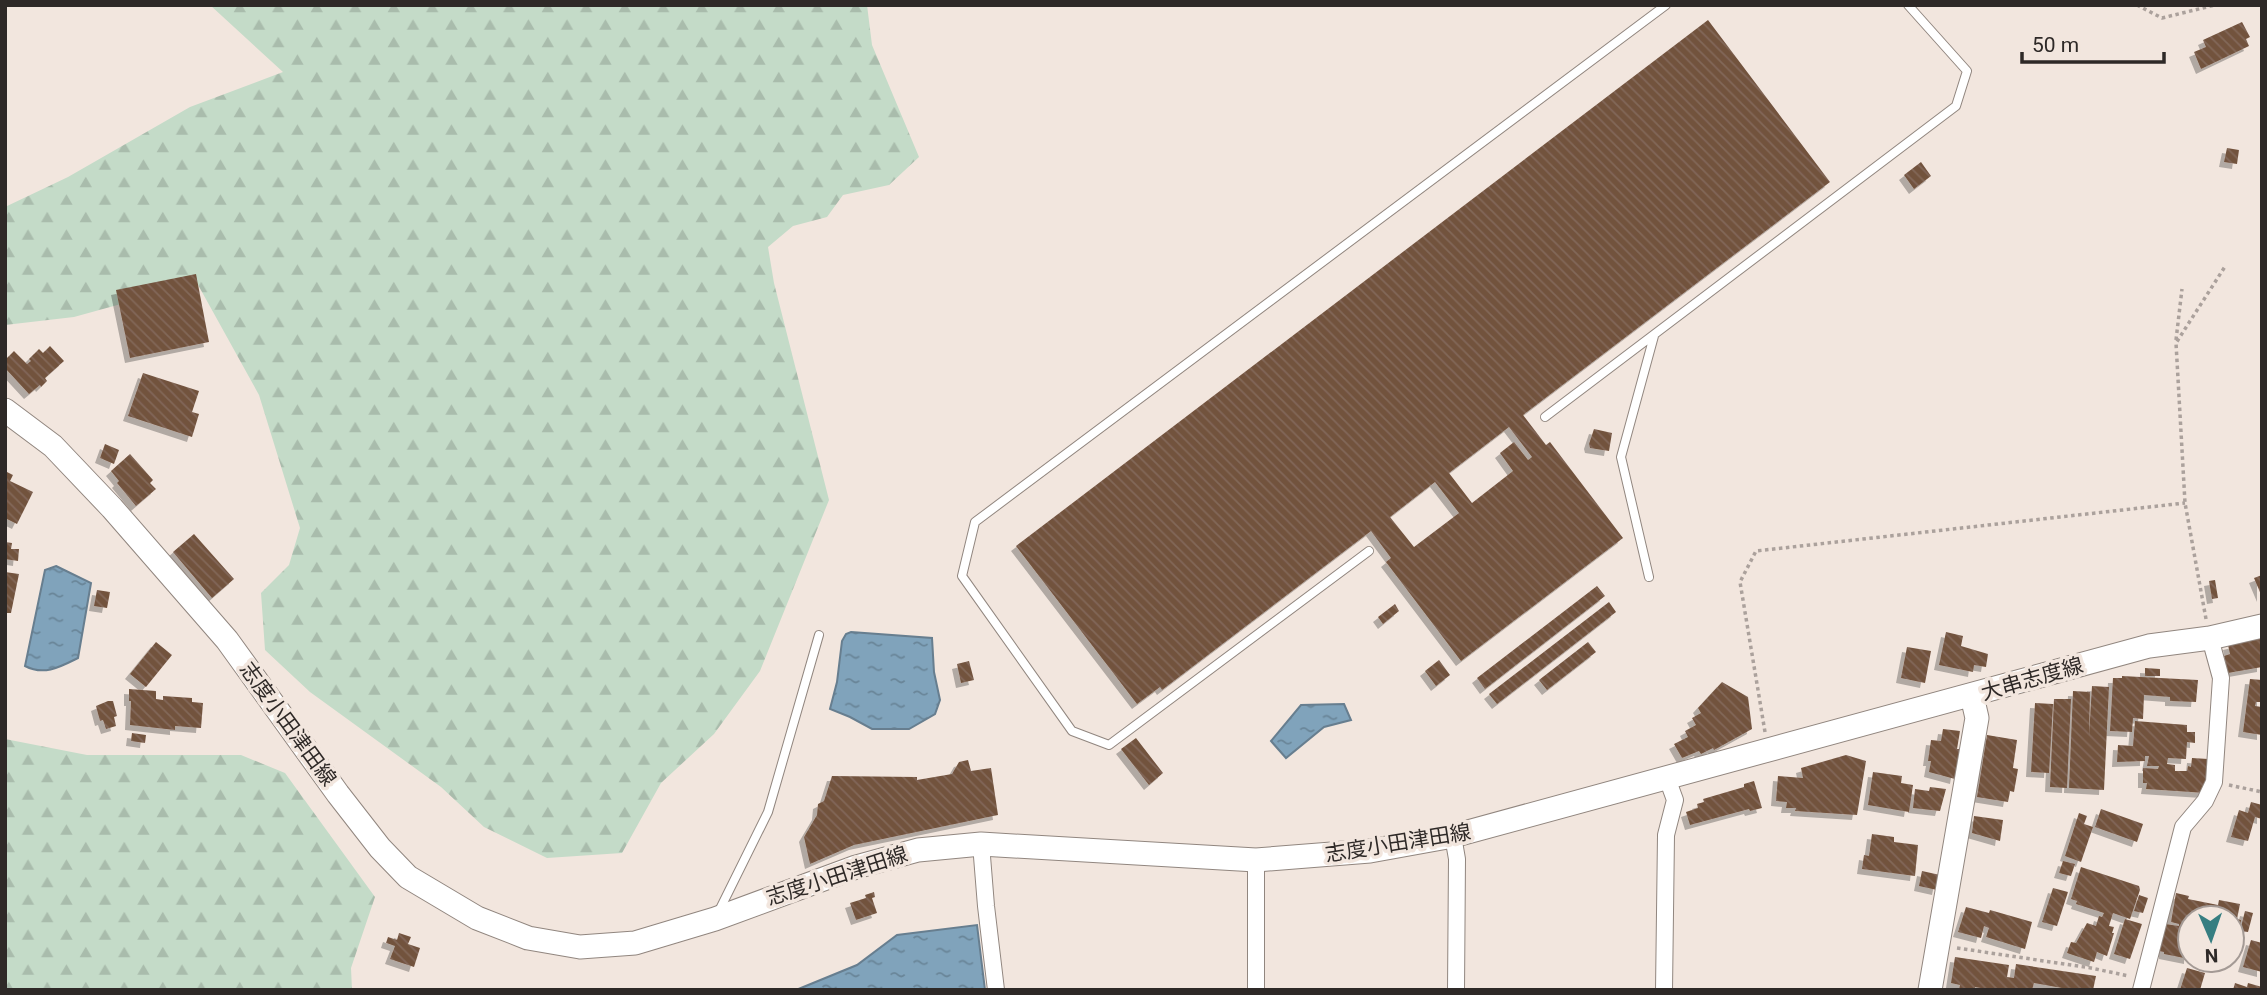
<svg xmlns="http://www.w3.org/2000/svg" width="2267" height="995" font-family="Roboto,'Noto Sans JP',sans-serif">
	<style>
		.forest { fill: url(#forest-firs) }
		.water { fill: url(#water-ripples); stroke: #677e8f; stroke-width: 2 }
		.building { fill: url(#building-back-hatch); fill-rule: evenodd; filter: url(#shadow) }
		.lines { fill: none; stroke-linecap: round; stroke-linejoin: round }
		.lane-casing { stroke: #91867f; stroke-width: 10 }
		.street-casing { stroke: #91867f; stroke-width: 18 }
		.secondary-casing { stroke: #91867f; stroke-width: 25 }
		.path { stroke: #aba19c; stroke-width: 3.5; stroke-dasharray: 3.5 3.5; stroke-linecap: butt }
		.lane { stroke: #fff; stroke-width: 8 }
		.street { stroke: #fff; stroke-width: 16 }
		.secondary { stroke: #fff; stroke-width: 23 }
		.labels { text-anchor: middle; stroke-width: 7; stroke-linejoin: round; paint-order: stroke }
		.street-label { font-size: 21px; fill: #2e2927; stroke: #f2e6de }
	</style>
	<defs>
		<pattern id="forest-firs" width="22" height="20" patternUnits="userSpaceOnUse" patternTransform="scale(1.75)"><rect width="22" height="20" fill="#c4dbc8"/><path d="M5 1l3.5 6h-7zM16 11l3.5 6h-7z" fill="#a9bcac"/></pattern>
		<pattern id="water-ripples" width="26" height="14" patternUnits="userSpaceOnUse" patternTransform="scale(1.75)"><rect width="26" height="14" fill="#80a3bb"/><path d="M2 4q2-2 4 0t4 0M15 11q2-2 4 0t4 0" fill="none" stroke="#698598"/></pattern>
		<pattern id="building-back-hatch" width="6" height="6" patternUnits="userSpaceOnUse" patternTransform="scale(1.75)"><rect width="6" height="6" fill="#72523e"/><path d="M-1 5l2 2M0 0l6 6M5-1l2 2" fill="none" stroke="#826858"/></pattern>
		<filter id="shadow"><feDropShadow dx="-5" dy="5" stdDeviation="0" flood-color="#0004"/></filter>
	</defs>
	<rect width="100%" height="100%" fill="#f2e6de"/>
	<path class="forest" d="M210 5H867L872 45 919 157 889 185 843 195 827 217 793 226 768 247 774 283 829 500 760 671 714 734 661 783 622 853 547 858 484 827 441 787 310 692 265 650 261 593 289 565 300 528 259 395 197 283 74 317 5 325V207L68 177 190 107 283 72Z
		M5 739 87 755H241L285 773 375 897 351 968 352 990H5Z"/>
	<path class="water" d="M56 566 91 583 78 658C60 667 44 676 25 666L45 570Z
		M851 632 932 638 934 672 940 700 935 714 909 729H872L850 717 830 709 837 682 842 641 846 634Z
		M1344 704 1351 720 1324 727 1286 758 1271 741 1301 705Z
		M977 925 985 990H796L857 965 897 935Z"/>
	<path class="building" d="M1708 20 1830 182 1523 415 1546 445 1550 442 1623 538 1461 661 1386 562 1391 558 1371 531 1162 690 1160 687 1137 704 1016 546ZM1509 427 1532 457 1528 460 1514 442 1500 453 1513 471 1472 503 1449 473ZM1435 482 1459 513 1414 547 1390 517Z
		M2242 22 2250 37 2246 39 2249 46 2201 69 2194 52 2206 47 2203 40Z
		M2227 148 2239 150 2237 164 2224 162Z
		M1921 162 1931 176 1914 189 1904 175Z
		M196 274 209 342 130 358 116 290Z
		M50 346 64 361 45 378 47 381 41 387 40 385 29 394 5 368V360L14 351 27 364 31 361 29 359 39 349 43 353Z
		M143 373 199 391 192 412 199 414 192 437 128 416Z
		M1594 429 1612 433 1609 451 1590 448 1589 444Z
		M105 444 119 450 114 464 100 458Z
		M130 454 153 480 150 483 156 489 136 506 117 483 119 481 111 471Z
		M5 471 13 475 10 481 33 492 17 524 5 518Z
		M194 534 234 579 212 598 173 552Z
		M5 542 12 543 11 549H19L18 561 5 559Z
		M5 572 19 574 11 613H5Z
		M2262 575V597L2254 578Z
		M2215 580 2218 598 2212 599 2209 581Z
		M1597 586 1605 596 1485 689 1477 678Z
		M97 590 110 592 107 608 94 606Z
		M1609 602 1616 612 1497 704 1489 694Z
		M1395 604 1399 611 1383 624 1378 617Z
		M1946 632 1963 636 1961 646 1988 654 1986 667 1974 665 1973 672 1939 665Z
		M2262 637V667L2228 673 2224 656 2230 654 2228 645Z
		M156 642 172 655 146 687 130 674Z
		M1588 642 1596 652 1547 690 1539 680Z
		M1907 647 1931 651 1925 683 1901 678Z
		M1439 660 1450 675 1436 686 1425 671Z
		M969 661 974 680 961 683 957 664Z
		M2145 668 2160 669V676H2145Z
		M2122 676 2198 680 2196 702 2170 701V697L2144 695 2143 719 2133 718 2132 732 2110 731 2113 678H2122Z
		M2250 679 2262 680V702H2256L2255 706 2262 707V735L2243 732Z
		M1722 682 1748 697 1752 729 1714 750 1713 748 1701 754 1699 751 1682 758 1674 744 1688 737 1685 731 1696 725 1692 718 1701 713 1698 708Z
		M2092 686 2109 687 2104 790 2069 788 2073 691 2090 692 2089 736Z
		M129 689 156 691V699L163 700V696L192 698V702L203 703 201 728 175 726V730L130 725 131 701H129Z
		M2054 699H2071L2067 788 2050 787Z
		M108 701H113L117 716 114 717 116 726 106 729 103 720 100 721 96 706Z
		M2035 703 2053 704 2049 773 2031 772Z
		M2135 721 2187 725V732H2195V743L2187 742 2186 759 2168 758 2167 764 2175 765V771H2187L2188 766 2191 767 2192 758 2208 759 2206 793 2146 789 2147 783H2143V768L2158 769 2159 766H2147L2149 756H2145V761L2117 762 2118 745 2133 746Z
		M1943 729 1960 731 1957 749H1960L1955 779 1929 772 1931 761H1928L1931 740 1941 741Z
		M132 733 146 735 145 743 131 741Z
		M1987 735 2017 740 2013 768 2018 769 2014 792 2010 791 2008 802 1977 797Z
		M1136 738 1163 773 1149 785 1121 749Z
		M1846 755 1866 761 1857 815 1795 811 1796 808H1786L1787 802 1776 801 1778 776 1803 778 1801 768Z
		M968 760 971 771 991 768 998 815 854 845 810 864 804 837 817 815 818 804 824 801 832 776 917 777V780L952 774 959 762Z
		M1873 772 1902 776 1901 783 1913 785 1909 812 1868 805Z
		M1754 781 1762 808 1750 811 1749 809 1690 825 1686 812 1698 808 1697 804 1704 802 1703 799 1744 787V784Z
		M1930 787 1946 789 1940 811 1913 808 1915 789 1929 791Z
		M2251 802 2262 805V819L2255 817 2248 841 2231 837 2239 810 2248 813Z
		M2101 809 2143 824 2137 842 2095 827Z
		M2079 813 2087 816 2084 824 2093 827 2081 862 2065 856Z
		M1974 816 2003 820 2000 841 1972 833Z
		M1872 834 1894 837V842L1918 845 1915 876 1862 869 1864 855 1869 856Z
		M2063 861 2075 864 2071 876 2059 873Z
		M2081 867 2139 886 2140 890 2130 919 2113 913 2109 926 2114 927 2112 933H2114L2107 956 2097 952 2094 962 2067 953 2071 942 2076 943 2087 923 2096 926 2099 916 2102 917 2104 913 2076 904 2077 901 2071 899Z
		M1922 871 1940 875 1937 890 1919 886Z
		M2053 888 2068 892 2057 926 2042 922Z
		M874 892 875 897 872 898 877 913 856 920 850 903 866 898 865 895Z
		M2176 893 2189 896 2188 899 2218 905 2219 900 2240 904 2237 919 2241 920 2239 933 2232 932V918H2190L2189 959 2164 954V952L2159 951 2165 924 2179 926V924L2171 922Z
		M2139 895 2148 898 2143 913 2134 911Z
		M1966 907 1989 913 1990 910 2032 922 2025 949 1986 937 1989 928 1984 926 1981 938 1958 932Z
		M2245 911 2253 913 2248 932 2240 931Z
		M2125 919 2142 924 2130 959 2114 954Z
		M399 933 411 937 408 944 420 948 414 967 390 959 395 946 386 943 388 937 397 940Z
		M2251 940 2262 943V972L2243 967Z
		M1955 957 2009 965 2007 977 2014 978 2016 964 2096 976 2093 990H2073L2034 983 2032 990H1992L1975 987V990H1959L1960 985 1951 983Z
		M2187 968 2205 973 2200 990H2180Z
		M2235 983 2247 987 2248 983 2262 987V990H2233Z"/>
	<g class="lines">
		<g class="lane-casing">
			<path id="lane" d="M1545 417 1956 106 1967 71 1908 5
				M1369 551 1109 745 1072 731 962 576 975 522 1666 5
				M1649 577 1621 457 1654 336
				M718 913 768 812 819 635"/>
		</g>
		<g class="street-casing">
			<path id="street" d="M1453 836 1457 859 1456 990
				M981 844 986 906 996 990
				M1256 860V990
				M1664 990 1666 835 1675 800 1667 778
				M2141 990 2183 827 2205 801 2214 782 2221 678 2210 638"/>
		</g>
		<g class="secondary-casing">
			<path id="secondary" d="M5 410 53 446 112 508 227 640 338 794 380 848 408 877 477 918 528 938 580 947 635 943 715 919 856 867 918 850 981 844 1256 860 1370 851 1453 836 2149 646 2210 638 2262 626
				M1930 990 1977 718 1972 696"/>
		</g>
		<path class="path" d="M2137 5 2162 18 2215 5
			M2176 340 2182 289
			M2206 619 2185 503 2176 343 2226 265
			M1765 732 1740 582 1756 551 2185 503
			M2229 785 2262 792
			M1957 948 2091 968 2129 976"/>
		<use href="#lane" class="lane"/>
		<use href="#street" class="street"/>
		<use href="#secondary" class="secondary"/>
	</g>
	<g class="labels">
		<g class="street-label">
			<text transform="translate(2032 679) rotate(-16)" y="7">大串志度線</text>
			<text transform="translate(288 724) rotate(54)" y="7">志度小田津田線</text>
			<text transform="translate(1398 843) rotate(-9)" y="7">志度小田津田線</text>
			<text transform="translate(837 876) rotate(-18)" y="7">志度小田津田線</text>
		</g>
	</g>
	<rect width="2267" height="995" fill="none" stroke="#2e2927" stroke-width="14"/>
	<g transform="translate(2211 939) rotate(178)"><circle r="33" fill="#f2e6de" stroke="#a49a95" stroke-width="2"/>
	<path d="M0-5L12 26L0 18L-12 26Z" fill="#367e81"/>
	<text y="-10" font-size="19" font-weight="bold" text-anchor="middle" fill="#2e2927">N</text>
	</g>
	<path d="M2022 52v10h142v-10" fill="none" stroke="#2e2927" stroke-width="3.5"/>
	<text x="2032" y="52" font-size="21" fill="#2e2927" stroke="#f2e6de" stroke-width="5" paint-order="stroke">50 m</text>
</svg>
